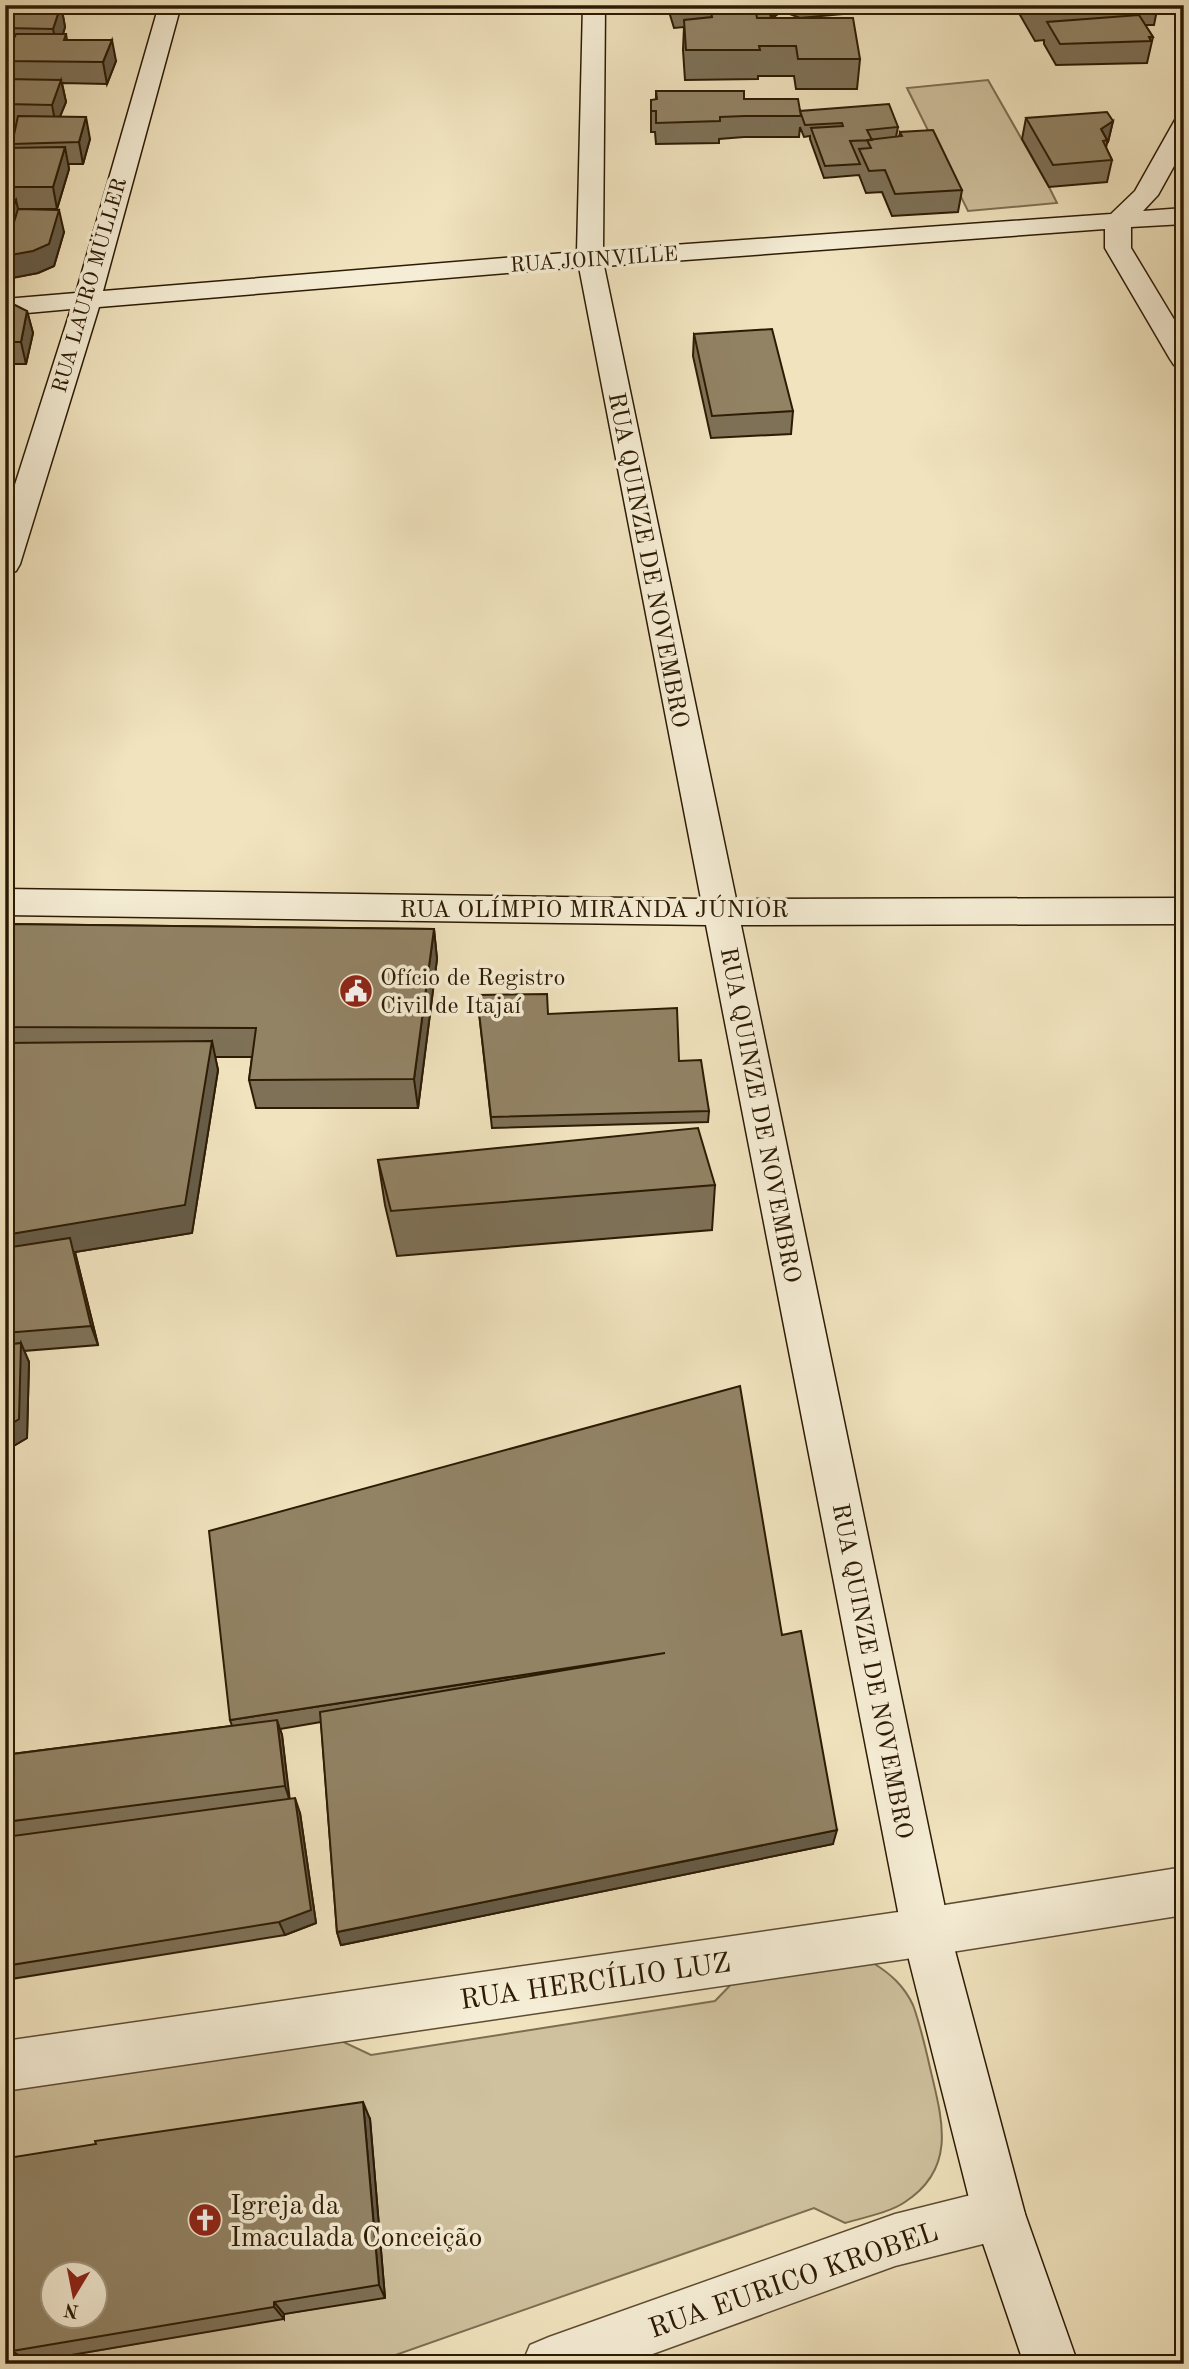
<svg xmlns="http://www.w3.org/2000/svg" width="1189" height="2369" font-family="'Old Standard TT',serif">
	<style>
		.green { fill: #cfc19e; stroke: #7e6e51; stroke-width: 2; fill-rule: evenodd }
		.lines { fill: none; stroke-linecap: round; stroke-linejoin: round }
		.street-casing { stroke: #5e4d32; stroke-width: 3 }
		.secondary-casing { stroke: #2d1b04; stroke-width: 3 }
		.street { fill: #f5edd5; fill-rule: evenodd }
		.secondary { fill: #f5edd5; fill-rule: evenodd }
		.wall { fill: #7e7157; stroke: #2d1b04; stroke-width: 2 }
		.shaded-wall { fill: #665c47; stroke: #2d1b04; stroke-width: 2 }
		.building { fill: #928365; stroke: #2d1b04; stroke-width: 2; fill-rule: evenodd }
		.labels { text-anchor: middle; stroke-width: 7; stroke-linejoin: round; paint-order: stroke }
		.far-street-label { font-size: 21px; fill: #2d1b04; stroke: #f5edd5 }
		.street-label { font-size: 24px; fill: #2d1b04; stroke: #f5edd5 }
		.poi-label { font-size: 24px; fill: #2d1b04; stroke: #f5edd5; text-anchor: start }
		.near-street-label { font-size: 28px; fill: #2d1b04; stroke: #f5edd5 }
		.near-poi-label { font-size: 28px; fill: #2d1b04; stroke: #f5edd5; text-anchor: start }
	</style>
	<rect width="100%" height="100%" fill="#f0e3be"/>
	<filter id="stains"><feTurbulence type="fractalNoise" baseFrequency=".00286" numOctaves="4"/><feColorMatrix values="0 0 0 0 .2 0 0 0 0 .09 0 0 0 0 .02 0 0 0 .5 -.17"/></filter>
	<radialGradient id="worn" r=".72"><stop offset=".6" stop-color="#630" stop-opacity="0"/><stop offset="1" stop-color="#630" stop-opacity=".3"/></radialGradient>
	<path class="green" d="M988 80 1049 187 1057 203 968 211 907 88Z
		M873 1963C891 1974 904 1986 913 2005 921 2027 926 2050 931 2072 943 2122 956 2169 905 2202 891 2212 862 2218 845 2223L814 2208 370 2364H5V2089L333 2037 371 2055 715 2001 743 1972ZM31 2173 385 2297 284 2314V2318L31 2362Z"/>
	<g class="lines">
		<g class="street-casing">
			<path id="street" d="M1184 1867V1915L926 1956 5 2091V2041L926 1908Z
				M999 2188 1017 2196 1025 2214 1017 2232 999 2240 895 2266 625 2364H522L530 2345 549 2337 895 2214Z"/>
		</g>
		<g class="secondary-casing">
			<path id="secondary" d="M159 5H181L103 291 577 252 583 5H605L603 250 1111 214 1135 191 1175 120 1184 118V148L1158 195 1143 211 1184 208V224L1131 227V248L1184 336V367L1174 365 1170 359 1105 248V229L604 266 736 899 1184 898V924L741 925 950 1932 1025 2214 1078 2364H1024L973 2214 902 1932 706 925 5 915V889L701 899 579 267 99 307 20 564 16 571 5 574V516L71 309 5 315V299L76 293Z"/>
		</g>
		<use href="#street" class="street"/>
		<use href="#secondary" class="secondary"/>
	</g>
	<path class="wall" d="M5 5H61L65 27 63 34H66L67 40 116 61 107 84 62 83 66 102 60 117 90 139 83 164H68L69 169 57 209H18L64 232 54 266 38 273 5 279V148H13L12 144 16 126 5 125V79H7L5 73V56L9 50 5 49Z
		M667 5H876L875 11 800 18 782 11 775 16H770L771 18 860 59 857 89H796L794 76H758V79L685 80 683 50 684 27 674 28Z
		M990 5H1158L1154 25H1145L1153 37 1147 63 1056 65 1044 44V40L1035 41 1016 8 992 10Z
		M656 91 744 99 800 111 898 127 896 137H899L900 132 962 190 958 212 892 216 882 192 866 193 859 175 824 178 810 139V136L804 137 800 127 799 137H744L719 139V143L656 144 655 132H651V100H656Z
		M1026 118 1113 121 1108 142 1107 143 1106 148 1112 160 1107 182 1049 187 1022 139Z
		M5 306 27 311 33 333 26 364H5Z
		M694 334 793 411 791 434 711 438 693 356Z
		M5 924 434 929 437 959 418 1108H256L249 1080 252 1057H215L218 1070 192 1233 75 1252 98 1345 24 1351 29 1362 27 1438 5 1451Z
		M477 995 548 1014 679 1061 709 1111 708 1122 492 1128Z
		M378 1160 715 1185 712 1230 397 1256 385 1205Z
		M782 1635 833 1844 341 1945 337 1932 321 1722 280 1729 282 1735 289 1799 300 1813 316 1923 285 1935 5 1980V1755L232 1726 230 1720Z
		M370 2119 385 2298 284 2314V2319L30 2362 12 2351Z"/>
	<path class="shaded-wall" d="M61 5 65 27 58 51 53 29Z
		M712 5H730L729 18 712 21Z
		M775 5H782V11L775 16Z
		M112 40 116 61 107 84 103 62Z
		M61 80 66 102 56 126 52 105Z
		M86 117 90 139 83 164 79 142Z
		M1113 121 1108 142 1107 143V140L1101 129Z
		M65 147 69 169 57 209 53 187Z
		M16 200 21 222 14 240 8 218Z
		M59 210 64 232 54 266 38 273 7 279 5 270V256Z
		M27 311 33 333 26 364 21 342Z
		M434 929 437 959 418 1108 414 1079Z
		M212 1041 218 1070 192 1233 75 1252 98 1345 91 1326 5 1264V1235Z
		M21 1343 29 1362 27 1438 5 1451V1428Z
		M277 1720 282 1735 290 1801 285 1786Z
		M295 1798 300 1813 316 1923 285 1935 279 1922Z
		M837 1830 833 1844 341 1945 337 1932Z
		M363 2102 370 2119 385 2298 379 2285Z
		M274 2302 284 2314V2319L274 2307Z"/>
	<path class="building" d="M5 5H61L53 29 5 28Z
		M1036 5H1078L1080 8 1040 11Z
		M769 9 771 18H757L756 13H743V11Z
		M711 12 756 13 757 18H853L860 59H798L796 46H759L760 50H686L684 20 712 17Z
		M1139 15 1153 37H1149L1151 41 1060 44 1047 22Z
		M16 34H66L64 40H112L103 62 5 61V56Z
		M5 79 61 80 52 105 5 104Z
		M656 91H744V99H798L801 116H745L720 117V121L656 123V111H651V100L657 99Z
		M889 104 898 127 867 130 872 140 850 141 860 164 825 166 811 128 843 126 842 123 805 125 800 111Z
		M1107 112 1113 121 1101 129 1107 140 1103 141 1112 160 1053 165 1026 118Z
		M18 116 86 117 79 142 12 144Z
		M933 130 962 190 895 194 885 170 869 171 859 149 871 148 867 140 902 136 900 132Z
		M65 147 53 187H5V148Z
		M5 199 16 200 8 218H5Z
		M18 209 59 210 49 244 33 251 5 256V228L14 222Z
		M15 305 27 311 21 342H5V306Z
		M772 329 793 411 712 416 694 334Z
		M5 924 434 929 414 1079 249 1080 256 1028 5 1027Z
		M547 994 548 1014 677 1008 679 1061 701 1060 709 1111 491 1117 477 995Z
		M212 1041 185 1205 5 1235V1043Z
		M698 1128 715 1185 391 1211 378 1160Z
		M70 1238 91 1326 5 1333V1248Z
		M21 1343 19 1419 5 1428V1345Z
		M740 1386 782 1635 801 1631 837 1830 337 1932 320 1712 665 1653 230 1720 209 1531Z
		M277 1720 285 1786 5 1822V1755Z
		M295 1798 311 1910 279 1922 5 1966V1837Z
		M363 2102 379 2285 274 2302V2307L12 2351 14 2157 96 2144 95 2141ZM52 2274H94V2316H52Z"/>
	<defs>
		<g id="civic-disc" transform="scale(1.75)"><circle r="9.5" fill="#8f2418" stroke="#f5edd5"/><path d="M-.6-6.5H3V-4.5H.6V-3L4-1V1h2V6H-6V1h2V-1L-.6-3ZM-1.2 2.5V6h2.4V2.5Z" fill="#fff"/></g>
		<g id="church-disc" transform="scale(1.75)"><circle r="9.5" fill="#8f2418" stroke="#f5edd5"/><path d="M-1.2-6h2.4v3.5h3.3v2.4h-3.3V6h-2.4V-.1h-3.3v-2.4h3.3Z" fill="#fff"/></g>
	</defs>
	<g fill-rule="evenodd">
		<use href="#civic-disc" x="356" y="991"/>
		<use href="#church-disc" x="205" y="2220"/>
	</g>
	<g class="labels">
		<g class="far-street-label">
			<text transform="translate(594 259) rotate(-4)" y="7">RUA JOINVILLE</text>
			<text transform="translate(89 285) rotate(-74)" y="7">RUA LAURO MÜLLER</text>
		</g>
		<g class="street-label">
			<text transform="translate(649 560) rotate(79)" y="8">RUA QUINZE DE NOVEMBRO</text>
			<text x="594" y="917">RUA OLÍMPIO MIRANDA JÚNIOR</text>
			<text transform="translate(761 1115) rotate(79)" y="8">RUA QUINZE DE NOVEMBRO</text>
			<text transform="translate(873 1671) rotate(79)" y="8">RUA QUINZE DE NOVEMBRO</text>
		</g>
		<g class="poi-label">
			<text x="380" y="985">Ofício de Registro<tspan x="380" dy="28">Civil de Itajaí</tspan></text>
		</g>
		<g class="near-street-label">
			<text transform="translate(595 1980) rotate(-8)" y="10">RUA HERCÍLIO LUZ</text>
			<text transform="translate(793 2279) rotate(-19)" y="10">RUA EURICO KROBEL</text>
		</g>
		<g class="near-poi-label">
			<text x="230" y="2214">Igreja da<tspan x="230" dy="32">Imaculada Conceição</tspan></text>
		</g>
	</g>
	<rect width="1189" height="2369" fill="none" stroke="#f0e3be" stroke-width="28"/>
	<rect x="7" y="7" width="1175" height="2355" fill="none" stroke="#2d1b04" stroke-width="3.5"/>
	<rect x="14" y="14" width="1161" height="2341" fill="none" stroke="#2d1b04" stroke-width="2"/>
	<g transform="translate(74 2295) rotate(190)"><circle r="33" fill="#f5edd5" stroke="#a59981" stroke-width="2"/>
	<path d="M0-5L12 26L0 18L-12 26Z" fill="#8f2418"/>
	<text y="-10" font-size="19" font-weight="bold" text-anchor="middle" fill="#2d1b04">N</text>
	</g>
	<rect width="100%" height="100%" filter="url(#stains)"/>
	<rect width="100%" height="100%" fill="url(#worn)"/>
</svg>
